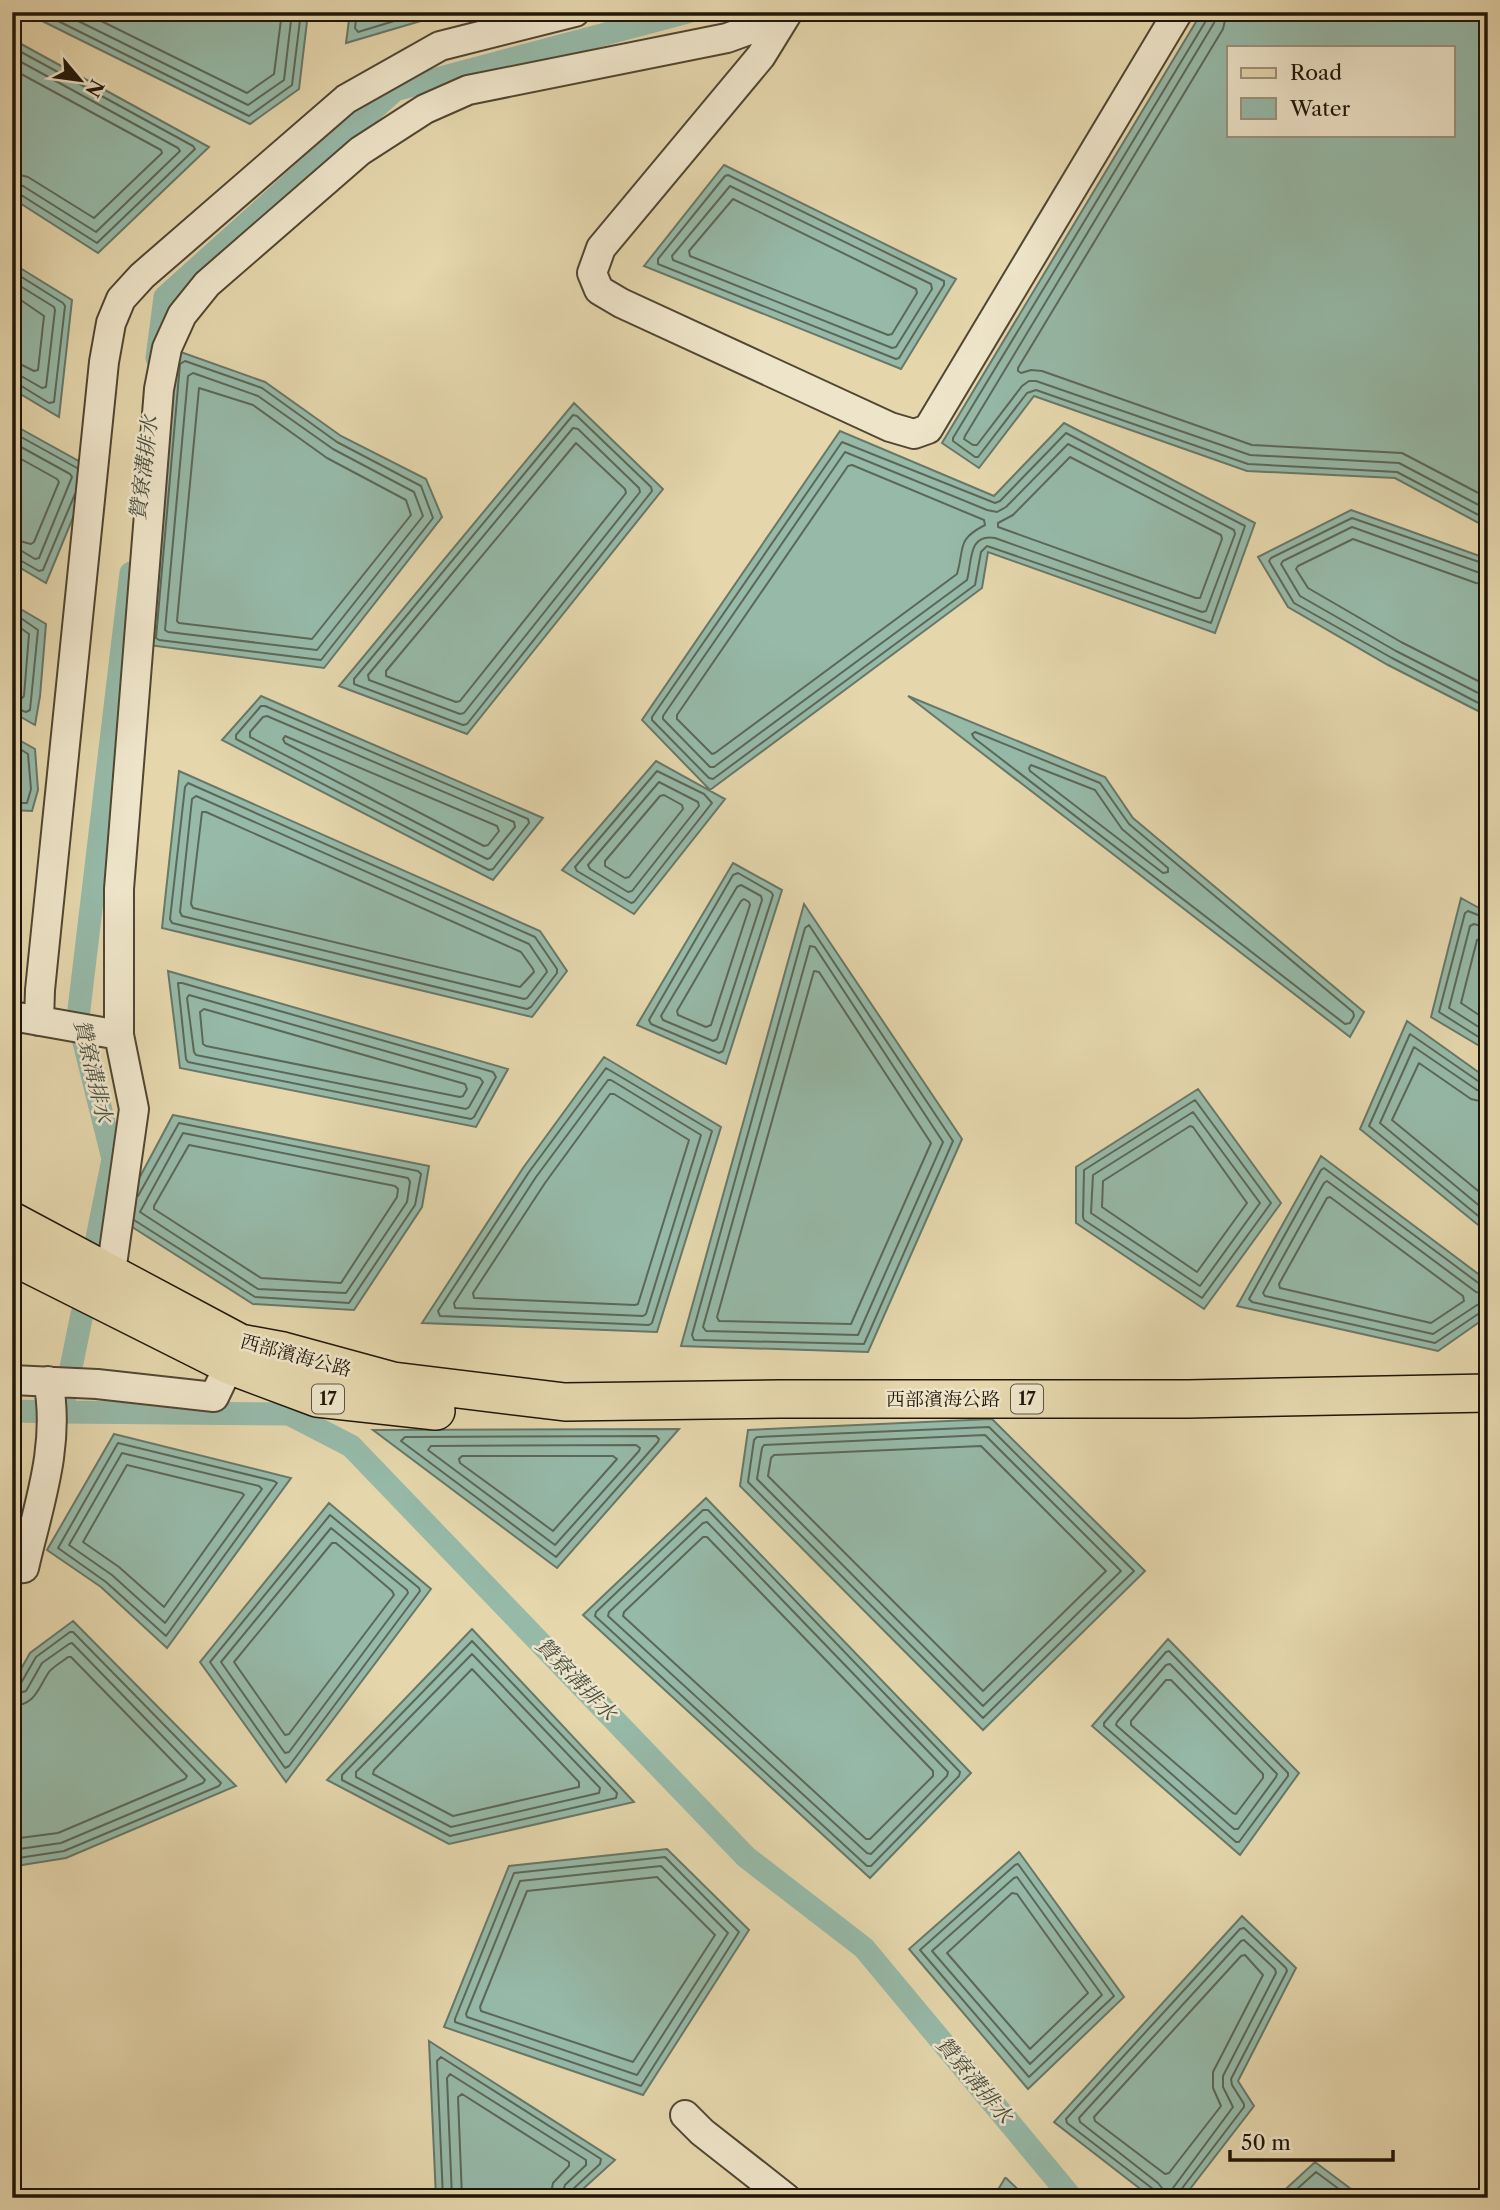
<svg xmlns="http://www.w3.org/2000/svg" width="1500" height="2210" font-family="'Libre Caslon Text','Noto Serif TC',serif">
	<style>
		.water { fill: #96b9a8; stroke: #677868; stroke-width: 2; fill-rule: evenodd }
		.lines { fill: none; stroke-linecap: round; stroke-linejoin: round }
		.shore { stroke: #5b6858; stroke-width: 2 }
		.canal { stroke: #96b9a8; stroke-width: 23 }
		.minor-casing { stroke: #514632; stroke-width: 32 }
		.major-casing { stroke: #201609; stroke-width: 40 }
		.minor { stroke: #eee4c9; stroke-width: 28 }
		.major { stroke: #e5d6ac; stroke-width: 37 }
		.labels { text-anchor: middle; stroke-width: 5; stroke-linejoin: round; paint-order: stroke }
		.shield { fill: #eee4c9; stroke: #5e5443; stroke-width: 2 }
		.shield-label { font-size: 18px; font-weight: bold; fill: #201609 }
		.street-label { font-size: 19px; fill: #201609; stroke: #eee4c9 }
		.water-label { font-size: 21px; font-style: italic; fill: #494f41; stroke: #eee4c9 }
	</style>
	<rect width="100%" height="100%" fill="#e5d6ac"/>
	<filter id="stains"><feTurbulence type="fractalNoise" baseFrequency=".00286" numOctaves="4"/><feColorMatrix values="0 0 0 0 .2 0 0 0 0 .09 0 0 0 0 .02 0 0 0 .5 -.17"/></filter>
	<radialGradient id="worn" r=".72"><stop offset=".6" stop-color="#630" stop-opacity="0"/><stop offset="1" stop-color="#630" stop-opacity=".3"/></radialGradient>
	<path class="water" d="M24 12H305L308 13 299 89 250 124Z
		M350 12H440L424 20 346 43Z
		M1202 12H1488V528L1395 478 1247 471 1034 396 979 468 942 443ZM1229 47H1453V135H1229Z
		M12 39 209 147 98 253 12 198Z
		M724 165 956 279 901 369 644 266Z
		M12 263 72 300 59 417 12 389Z
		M175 350 265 382 341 436 426 479 442 517 324 668 148 645Z
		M574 403 663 489 467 734 339 686Z
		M1064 423 1255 523 1215 633 988 552 982 588 710 790 642 720 840 431 994 496Z
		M12 424 93 469 46 583 12 563Z
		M1351 510 1488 559V716L1388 665 1288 607 1258 557Z
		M12 604 46 624 40 696 35 725 12 712Z
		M261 696 543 818 493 880 222 740Z
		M908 696 1105 777 1133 818 1364 1012 1350 1037Z
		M12 736 35 749 38 790 32 811 12 810Z
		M656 761 725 799 634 914 562 870Z
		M179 771 540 931 567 971 532 1017 162 928Z
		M12 852 18 853 12 939Z
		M733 863 782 890 726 1064 637 1025Z
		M1461 898 1488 913V1051L1431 1017Z
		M804 904 962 1139 868 1352 681 1346Z
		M168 971 508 1069 476 1127 180 1068Z
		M1407 1021 1488 1079V1233L1360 1129Z
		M604 1057 721 1127 657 1332 422 1323 523 1168Z
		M1198 1089 1281 1203 1204 1309 1076 1223V1167Z
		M173 1115 429 1166 422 1207 354 1310 253 1304 118 1218Z
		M1321 1156 1485 1279 1488 1283V1316L1438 1351 1237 1306Z
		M992 1419 1145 1571 983 1730 740 1486 748 1430Z
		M679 1429 557 1568 373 1430H374Z
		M114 1434 291 1478 167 1648 101 1587 47 1550Z
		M706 1498 971 1773 870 1878 583 1615Z
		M329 1503 431 1589 286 1782 200 1662Z
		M73 1621 236 1786 66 1858 16 1866 12 1865V1685L30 1653Z
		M472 1629 634 1802 449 1844 327 1780Z
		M1168 1639 1299 1773 1240 1855 1092 1726Z
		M667 1849 749 1930 643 2095 444 2027 509 1866Z
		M1019 1852 1124 1997 1028 2089 909 1949Z
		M1242 1916 1296 1968 1238 2081 1254 2106 1183 2198H1152L1054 2122Z
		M429 2041 615 2160 573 2198H436Z
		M1315 2162 1363 2198H1276Z
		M1005 2178H1006L1027 2198H993Z"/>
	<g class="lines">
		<path class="shore" d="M40 12 249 116 292 85 301 12
			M60 12 248 105 284 80 292 12
			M83 12 247 93 274 74 282 12
			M357 12 355 28 358 32 424 12
			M1208 12 1207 19 953 438V441L975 457H978L1027 393 1036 390 1248 464 1397 472 1488 520
			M1217 12 1214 23 965 436 964 439 973 445H977L1022 386 1029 381H1036L1250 455 1399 463 1488 510
			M1227 12 1223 29 1018 368V371L1021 373 1031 370 1042 371 1252 445 1402 453 1488 498
			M12 47 193 146 195 149 97 243 18 193 12 192
			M12 57 178 148 180 151 96 232 23 186 12 183
			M12 69 161 150 162 153 94 218 28 177 12 173
			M728 175 944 281V285L899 358 896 359 658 264V259L725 176Z
			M730 186 931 284 932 289 896 347 892 348 673 260 672 256Z
			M733 199 916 289 917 293 892 334 888 335 690 256 689 251Z
			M12 271 63 303 65 306 54 402 49 403 18 384 12 383
			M12 281 54 307 55 310 46 387 42 388 21 376 12 375
			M12 294 44 316 38 370 34 371 22 365 12 364
			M185 361 262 388 337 442 421 486 433 518 321 660 159 640 156 638 180 364Z
			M193 373 258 396 333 449 414 492 423 516 317 650 168 632 165 630 188 376Z
			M199 388 253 405 327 458 406 500 411 515 312 639 179 623 177 621Z
			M573 415 577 416 651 487 652 491 467 724 463 725 354 684V679Z
			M573 428 578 429 639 488 640 492 464 713 460 714 369 680 368 675Z
			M12 432 77 468
			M1066 433 1245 526 1211 623 987 546 981 552 975 585 713 779 709 778 652 720V717L842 442 995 503 1000 501Z
			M12 442 70 474 72 477 39 558 35 559 20 550 12 549
			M576 443 625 489 626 493 460 701 456 702 386 676V671Z
			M1068 444 1234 530 1235 534 1206 611 1202 612 995 538C968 533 972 562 967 580L714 767H710L663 719V716L845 452 987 510 997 512 1006 507Z
			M12 454 57 479 59 482 34 542 31 544 12 539
			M1070 457 1221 535 1222 539 1200 598H1196L998 527V523L1013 515Z
			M852 465 984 520 985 525C956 540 965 547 957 574L715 753 712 754 677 719V715L848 466Z
			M12 558 18 559 39 571 43 570 75 494
			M1488 565 1352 518 1271 558 1269 561 1294 603 1392 658 1488 708
			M1488 574 1480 573 1352 527 1283 561 1281 564 1300 596 1396 651 1488 698
			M1488 585 1476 583 1353 539 1298 566 1296 569 1308 588 1401 642 1488 686
			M12 612 38 630 30 710 26 712 12 707
			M12 622 29 634 24 696 21 699 12 698
			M261 706H265L528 819 529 823 493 869 489 870 236 739V735Z
			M267 716 514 822 515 827 490 858 487 859 250 737V732L263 717Z
			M975 732 1100 783 1129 824 1353 1012 1354 1016 1350 1023 1345 1024 974 738 972 734Z
			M285 736 497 826 499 831 488 845 484 846 285 743 283 739Z
			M12 744 28 754 31 789 27 803H12
			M1031 765 1095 790 1122 829 1168 868V872L1163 873 1030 771 1029 768Z
			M657 771 704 794 712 803 634 902 631 903 577 871 575 867Z
			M659 782 698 802 699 806 632 891 628 892 590 869 588 865Z
			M188 783 535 937 557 969V973L531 1007 527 1009 172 923 170 919 185 787Z
			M664 795 682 805 683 809 629 877 625 878 605 866V861L660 796Z
			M196 796 529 944 546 969 547 972 527 998 524 999 182 916 180 912 192 799Z
			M202 812H206L521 952 533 969 534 972 520 987 193 908 191 904Z
			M738 873 771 892 773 895 723 1051 719 1053 651 1024 649 1020 733 875Z
			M741 885 761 896 762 900 717 1039 713 1041 663 1020 661 1016 737 887Z
			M744 899 749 902 750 905 711 1025 706 1027 678 1015 677 1011 741 901Z
			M1488 919 1468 911 1465 913 1439 1012 1488 1043
			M809 925 953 1141 864 1344 694 1340 692 1335 805 928Z
			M1488 928 1474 924 1470 926 1449 1008 1488 1033
			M1488 938H1480L1477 940 1461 1003 1488 1021
			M810 946 815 947 943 1142 858 1335 706 1331 703 1327Z
			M814 971 819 972 931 1143 851 1324 719 1321 717 1317Z
			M178 983H182L493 1072 496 1077 474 1117 471 1119 188 1062 186 1059Z
			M189 995 480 1078 483 1082 469 1107 466 1109 196 1055 194 1052 187 998Z
			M204 1009 465 1084 467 1089 463 1096 460 1097 206 1046 203 1044 200 1012Z
			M606 1068 712 1131 652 1323 649 1325 440 1316 438 1311 529 1172Z
			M608 1080H611L701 1135 646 1314 643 1316 455 1308 454 1303 536 1177Z
			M1488 1084 1481 1083 1410 1034 1369 1126 1488 1224
			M1488 1093 1477 1090 1414 1047 1380 1123 1488 1213
			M610 1094H614L689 1140 638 1304 635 1305 474 1298 473 1293 545 1183Z
			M1195 1100 1271 1203 1202 1298 1084 1220 1083 1217 1084 1170Z
			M1488 1103 1471 1099 1419 1063 1392 1120 1488 1199
			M1193 1112 1260 1203 1200 1286 1091 1213 1093 1175Z
			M1190 1126 1193 1127 1247 1203 1197 1272 1102 1207 1103 1181Z
			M183 1133 408 1178 410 1182 407 1202 346 1293 258 1289 140 1212Z
			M189 1145 395 1186 398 1189 397 1197 341 1283 261 1278 154 1209V1206Z
			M1330 1197 1463 1296 1464 1301 1431 1323 1280 1288 1279 1284 1327 1198Z
			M134 1220 255 1297 349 1303 415 1205 421 1174 418 1171 179 1123 138 1196
			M1488 1286 1481 1285 1324 1168 1321 1170 1249 1299 1252 1302 1435 1343 1481 1312 1488 1311
			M1488 1295 1476 1292 1327 1181 1324 1183 1263 1293 1265 1296 1433 1334 1477 1305 1488 1302
			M989 1427 1134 1571 983 1718 748 1482 754 1440 757 1437Z
			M985 1435 1121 1571 983 1706 757 1479 762 1448 764 1445Z
			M656 1436 659 1439 658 1442 556 1557 401 1441 405 1437Z
			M118 1443 274 1481 277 1483 166 1636 106 1582 58 1548Z
			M636 1445 640 1448 639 1451 555 1545 428 1450 431 1446Z
			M981 1446 1106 1571 983 1691 768 1476 771 1458 774 1455Z
			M122 1453 259 1486 262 1489 165 1623 112 1575 69 1545Z
			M462 1456H613L617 1459 553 1531 460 1463 459 1459Z
			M127 1465 242 1493 244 1495 164 1607 119 1567 83 1542Z
			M703 1510H708L960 1772 959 1776 871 1866H867L595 1616 596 1612Z
			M330 1515 419 1588 420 1591 289 1766 285 1768 210 1662Z
			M707 1522 948 1772 947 1776 871 1854 867 1853 608 1616 609 1612 703 1523Z
			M331 1528 407 1590 408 1593 289 1752 285 1753 221 1662Z
			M703 1537H707L933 1771V1776L870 1839H866L623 1616 624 1612Z
			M332 1543H336L392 1591 394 1595 289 1734 285 1735 234 1662Z
			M472 1641 617 1793 616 1798 450 1836 342 1780V1775Z
			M1169 1651 1288 1773V1776L1239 1842H1236L1104 1726V1723L1166 1652Z
			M472 1654 600 1788 599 1793 451 1827 356 1777V1772Z
			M1170 1664 1277 1774 1276 1777 1238 1829H1234L1116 1725 1117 1722 1166 1665Z
			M472 1669 579 1782V1787L453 1816 373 1774 374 1770Z
			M1171 1680 1263 1774V1778L1236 1814 1233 1813 1131 1725V1721L1166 1680Z
			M12 1687 21 1683 36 1657 70 1632H73L221 1783 219 1786 64 1851 12 1859
			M12 1695 26 1691 42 1663 69 1644 72 1643 205 1780 203 1783 61 1843 12 1850
			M12 1706C36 1705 38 1688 49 1672 54 1666 62 1662 68 1657H71L187 1776 185 1779 58 1833 12 1839
			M665 1857 739 1932 641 2086 455 2022V2019L514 1873Z
			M1018 1864 1114 1996 1029 2077 920 1950 1015 1865Z
			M661 1866 728 1933 637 2075 467 2017 466 2014 520 1881Z
			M657 1877 715 1935 633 2062 481 2011 480 2007 527 1891Z
			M1017 1877 1102 1995 1030 2064 932 1951 1014 1878Z
			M1012 1893 1017 1894 1088 1993 1030 2049 947 1953Z
			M1244 1940 1275 1969 1276 1973 1223 2076V2087L1233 2107 1170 2192 1166 2193 1158 2183 1080 2122 1079 2118 1241 1941Z
			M1245 1955 1263 1975 1213 2072V2088L1221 2106 1169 2173 1165 2174 1095 2121 1094 2117 1241 1956Z
			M443 2198 437 2061 441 2057 601 2159 600 2164 572 2190 569 2198
			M452 2198 447 2078 450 2074 586 2160V2165L565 2185 561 2198
			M462 2198 458 2097 462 2094 569 2162V2166L553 2183 550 2198
			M1155 2198 1153 2189 1067 2123 1066 2119 1240 1929 1244 1928 1286 1968 1287 1971 1231 2079 1232 2085 1244 2104V2107L1180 2191 1178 2198
			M1287 2198 1316 2172 1351 2198"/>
		<path class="canal" d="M157 358 165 297 395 90 688 12
			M96 1243 113 1159 78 1018 131 573
			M82 1314 62 1412 289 1414 351 1446 746 1857 864 1948 1072 2198
			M12 1411 62 1412"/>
		<g class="minor-casing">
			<path id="minor" d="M785 17 761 56 601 248 592 273 599 290 621 303 890 427 914 434 928 429 1178 12
				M12 1016 119 1035
				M39 1021 40 990 104 362 111 323 121 299 142 276 346 99 440 46 575 12
				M111 1272 134 1109 119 1035V889L159 389 167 348 182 315 207 284 360 151 425 109 468 90 727 38 785 17 788 12
				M12 1380 97 1384 214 1397 237 1349
				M12 1569 24 1568C38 1507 61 1444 48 1381
				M685 2115 702 2132 786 2198"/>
		</g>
		<g class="major-casing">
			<path id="major" d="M12 1221 240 1343 283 1351 393 1381 565 1402 780 1399H1188L1488 1393
				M12 1256 229 1365 317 1398 436 1411"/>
		</g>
		<use href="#minor" class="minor"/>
		<use href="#major" class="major"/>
	</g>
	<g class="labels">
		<g class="shield">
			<rect x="312" y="1384.5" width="32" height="29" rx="5"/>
			<rect x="1011" y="1384.5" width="32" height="29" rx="5"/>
		</g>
		<g class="shield-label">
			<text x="328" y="1405">17</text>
			<text x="1027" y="1405">17</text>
		</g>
		<g class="street-label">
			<text transform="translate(296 1355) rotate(15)" y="7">西部濱海公路</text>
			<text x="943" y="1406">西部濱海公路</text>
		</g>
		<g class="water-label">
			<text transform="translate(144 468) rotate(-83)" y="7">贊寮溝排水</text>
			<text transform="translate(93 1071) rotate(77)" y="7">贊寮溝排水</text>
			<text transform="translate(576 1679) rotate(46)" y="7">贊寮溝排水</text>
			<text transform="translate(974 2080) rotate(50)" y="7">贊寮溝排水</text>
		</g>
	</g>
	<rect width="1500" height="2210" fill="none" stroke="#e5d6ac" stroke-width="42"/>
	<rect x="14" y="14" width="1472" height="2182" fill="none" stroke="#201609" stroke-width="3.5"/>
	<rect x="21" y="21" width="1458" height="2168" fill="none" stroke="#201609" stroke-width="2"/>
	<rect x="1227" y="46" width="228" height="91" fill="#eee4c9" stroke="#9c927c" stroke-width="2"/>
	<rect x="1241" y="68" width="35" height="10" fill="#e5d6ac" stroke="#9c927c" stroke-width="2"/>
	<text x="1290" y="80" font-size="21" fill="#201609">Road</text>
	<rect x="1241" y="98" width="35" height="21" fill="#96b9a8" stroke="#9c927c" stroke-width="2"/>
	<text x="1290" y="116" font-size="21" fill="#201609">Water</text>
	<g transform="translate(80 80) rotate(119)" stroke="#eee4c9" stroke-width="5" paint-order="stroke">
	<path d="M0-5L12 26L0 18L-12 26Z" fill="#201609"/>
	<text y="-10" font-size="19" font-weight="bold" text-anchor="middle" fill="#201609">N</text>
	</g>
	<path d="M1230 2150v10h163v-10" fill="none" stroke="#201609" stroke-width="3.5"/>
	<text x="1241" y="2150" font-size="21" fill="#201609" stroke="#eee4c9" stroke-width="5" paint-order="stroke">50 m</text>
	<rect width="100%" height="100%" filter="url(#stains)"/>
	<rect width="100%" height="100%" fill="url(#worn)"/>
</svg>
